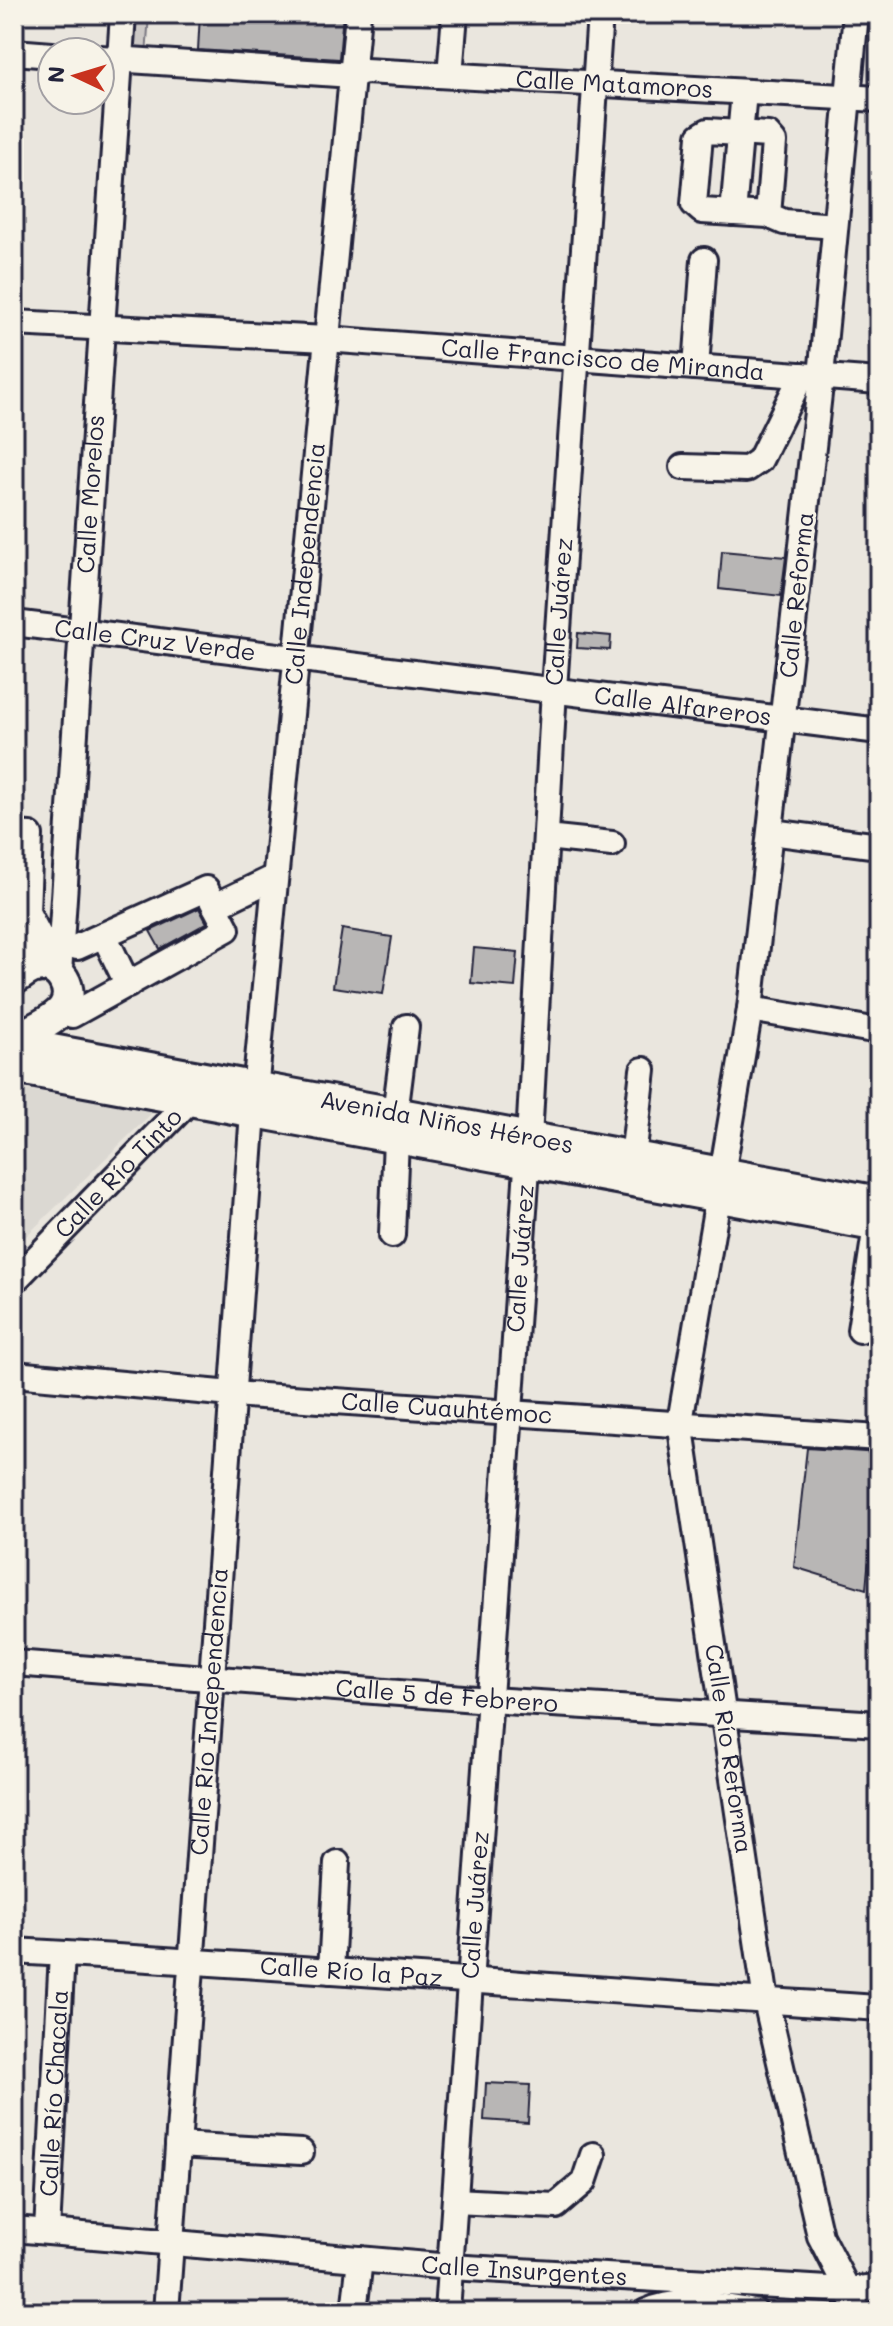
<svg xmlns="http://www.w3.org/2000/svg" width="893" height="2326" font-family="Mali,sans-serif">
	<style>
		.built { fill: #dbd8d2 }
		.green { fill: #cdc9c6; stroke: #787680; stroke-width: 2 }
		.building { fill: #b8b6b5; stroke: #22223b; stroke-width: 2 }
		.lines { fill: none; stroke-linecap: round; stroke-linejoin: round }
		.minor-casing { stroke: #22223b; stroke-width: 30 }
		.major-casing { stroke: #22223b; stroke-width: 36 }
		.minor { stroke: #f7f3e8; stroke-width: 24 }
		.major { stroke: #f7f3e8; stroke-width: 30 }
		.labels { text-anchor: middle; stroke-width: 6; stroke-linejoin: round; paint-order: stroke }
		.street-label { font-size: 24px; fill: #22223b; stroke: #f7f3e8 }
	</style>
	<rect width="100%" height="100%" fill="#eae6de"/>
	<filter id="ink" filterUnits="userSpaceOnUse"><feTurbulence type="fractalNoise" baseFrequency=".0125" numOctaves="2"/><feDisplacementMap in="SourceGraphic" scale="16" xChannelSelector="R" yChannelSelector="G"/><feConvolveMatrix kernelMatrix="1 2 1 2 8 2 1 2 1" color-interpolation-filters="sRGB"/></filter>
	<g filter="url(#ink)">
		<path class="built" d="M14 1088 155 1110 14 1248Z"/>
		<path class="green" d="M118 14H149L146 56 115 54Z"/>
		<path class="building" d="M200 14H343L339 59 198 50Z
			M722 551 786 557 781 596 719 589Z
			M578 633 611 636 610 650 577 648Z
			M199 908 207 923 160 949 150 931Z
			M342 929 392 937 383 994 333 987Z
			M474 948 518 952 515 987 471 983Z
			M807 1448 879 1453 866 1589 794 1567Z
			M486 2083 530 2085 528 2123 484 2120Z"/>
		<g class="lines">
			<g class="minor-casing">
				<g id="minor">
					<path id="s1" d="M856 14 821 376 750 1009 680 1422 766 2001 820 2236 859 2312"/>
					<path d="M14 52 52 55"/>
					<path id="s2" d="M100 58 352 75 365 71 879 99"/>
					<path d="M450 75 455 14"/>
					<path d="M733 213 744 92"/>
					<path d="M768 215 774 142 768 135 708 131 700 136 694 204 702 211 768 215 784 222 835 226"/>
					<path id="s3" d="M14 323 326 339 879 381"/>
					<path d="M696 367 704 260"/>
					<path d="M683 467 747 469 760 460 802 375"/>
					<path id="s4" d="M14 623 879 731"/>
					<path d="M771 832 879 846"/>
					<path d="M14 834 30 835 27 912 59 973"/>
					<path d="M546 837 612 844"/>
					<path d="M215 906 275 877"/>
					<path d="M104 935 128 985"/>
					<path d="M21 939 35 967"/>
					<path id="s5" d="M59 973 123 14"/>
					<path d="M750 1009 879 1031"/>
					<path d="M72 1015 227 929 206 889 77 947"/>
					<path d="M395 1114 406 1027"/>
					<path d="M633 1158 643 1070"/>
					<path d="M392 1235 396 1139"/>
					<path id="s6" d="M14 1281 190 1100"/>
					<path d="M860 1330 876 1226"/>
					<path id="s7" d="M14 1374 232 1394 879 1438"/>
					<path id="s8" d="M14 1663 489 1700 879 1724"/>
					<path id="s9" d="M14 1951C303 1967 591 1990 879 2008"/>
					<path d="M331 1971 337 1863"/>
					<path d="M178 2145 301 2152"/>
					<path d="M455 2201 556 2206 584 2182 593 2155"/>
					<path id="s10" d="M14 2229 450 2267 845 2290 879 2287"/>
					<path id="s11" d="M47 2231 62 1954"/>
					<path id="s12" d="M166 2312 253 1112 358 14"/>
					<path d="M354 2312 360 2259"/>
					<path id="s13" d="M447 2312 529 1139 554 689 600 14"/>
					<path d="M646 2312C681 2296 717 2306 755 2312"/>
				</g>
			</g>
			<g class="major-casing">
				<g id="major">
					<path d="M14 979C21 975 29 968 36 967 60 961 76 991 63 1009 53 1022 28 1032 14 1039"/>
					<path id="s14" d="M14 1043 879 1202"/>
					<path d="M14 1068 879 1226"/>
				</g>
			</g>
			<use href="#minor" class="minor"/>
			<use href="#major" class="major"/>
		</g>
	</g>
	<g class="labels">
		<g class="street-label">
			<text dy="8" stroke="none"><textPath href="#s2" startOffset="516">Calle Matamoros</textPath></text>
			<text dy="8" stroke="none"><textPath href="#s3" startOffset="590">Calle Francisco de Miranda</textPath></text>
			<text dy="8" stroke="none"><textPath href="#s5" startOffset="480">Calle Morelos</textPath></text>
			<text dy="8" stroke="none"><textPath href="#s12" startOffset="1754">Calle Independencia</textPath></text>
			<text transform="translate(797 595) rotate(-84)" y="8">Calle Reforma</text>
			<text dy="8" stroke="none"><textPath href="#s13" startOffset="1704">Calle Juárez</textPath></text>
			<text dy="8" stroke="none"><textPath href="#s4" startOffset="142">Calle Cruz Verde</textPath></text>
			<text dy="8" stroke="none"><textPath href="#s4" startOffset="674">Calle Alfareros</textPath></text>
			<text dy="8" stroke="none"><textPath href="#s14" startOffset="440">Avenida Niños Héroes</textPath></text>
			<text dy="8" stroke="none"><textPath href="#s6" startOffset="150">Calle Río Tinto</textPath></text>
			<text dy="8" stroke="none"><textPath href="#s13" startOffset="1056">Calle Juárez</textPath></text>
			<text dy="8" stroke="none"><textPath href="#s7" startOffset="434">Calle Cuauhtémoc</textPath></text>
			<text dy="8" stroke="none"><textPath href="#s8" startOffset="434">Calle 5 de Febrero</textPath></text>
			<text dy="8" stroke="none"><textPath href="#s12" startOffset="602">Calle Río Independencia</textPath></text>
			<text dy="8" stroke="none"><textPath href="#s1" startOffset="1750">Calle Río Reforma</textPath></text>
			<text dy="8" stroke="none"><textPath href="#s13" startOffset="408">Calle Juárez</textPath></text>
			<text dy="8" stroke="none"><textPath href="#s9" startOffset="338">Calle Río la Paz</textPath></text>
			<text dy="8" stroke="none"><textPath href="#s11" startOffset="138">Calle Río Chacala</textPath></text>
			<text dy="8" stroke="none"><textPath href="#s10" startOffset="512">Calle Insurgentes</textPath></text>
		</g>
	</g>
	<rect width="893" height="2326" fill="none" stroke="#f7f3e8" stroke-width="48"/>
	<rect x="24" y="24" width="845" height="2278" fill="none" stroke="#22223b" stroke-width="3" filter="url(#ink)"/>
	<g transform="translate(76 76) rotate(274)"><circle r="38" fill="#f7f3e8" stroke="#a29fa3" stroke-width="2"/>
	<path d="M0-6L14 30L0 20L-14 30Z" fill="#c8321e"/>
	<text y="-12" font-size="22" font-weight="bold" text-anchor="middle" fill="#22223b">N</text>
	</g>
</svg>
